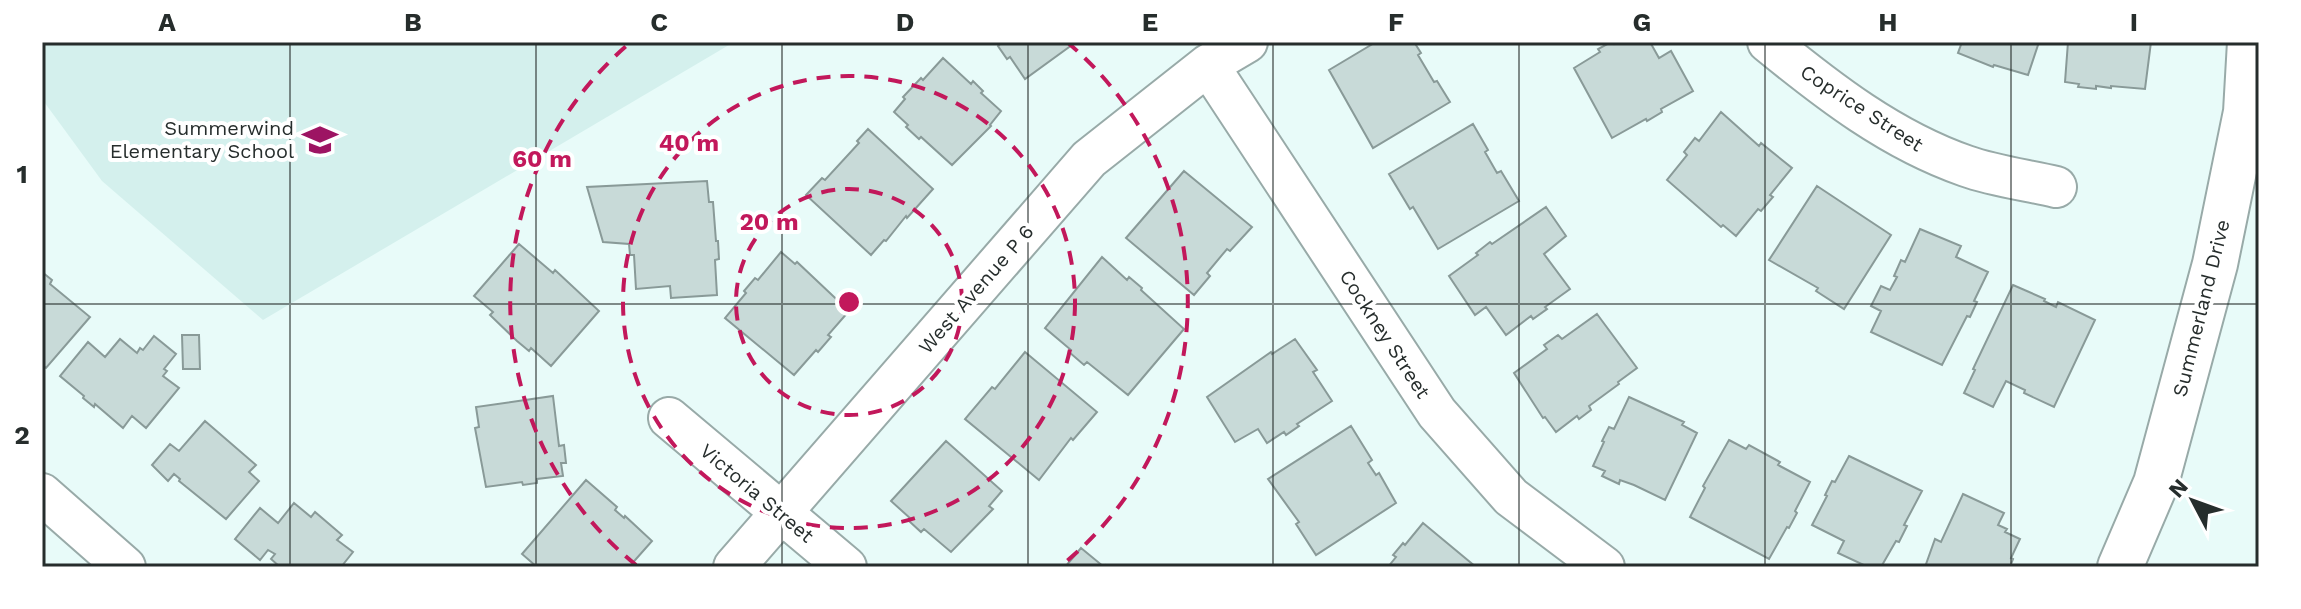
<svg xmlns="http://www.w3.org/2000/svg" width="2301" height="609" font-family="'Work Sans',sans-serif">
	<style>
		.built { fill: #d4f0ed }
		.building { fill: #c8dad8; stroke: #899a98; stroke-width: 2 }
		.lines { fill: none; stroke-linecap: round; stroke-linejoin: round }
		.minor-casing { stroke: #98aaa8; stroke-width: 44 }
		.tertiary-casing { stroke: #98aaa8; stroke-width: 48 }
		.minor { stroke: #fff; stroke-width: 40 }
		.tertiary { stroke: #fff; stroke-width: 44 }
		.grid { fill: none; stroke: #262d2c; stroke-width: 2; stroke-opacity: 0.55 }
		.ring { fill: none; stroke: #c2185b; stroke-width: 4; stroke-dasharray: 14 10 }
		.labels { text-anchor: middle; stroke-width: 8; stroke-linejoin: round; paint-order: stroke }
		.street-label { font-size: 20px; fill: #262d2c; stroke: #fff }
		.poi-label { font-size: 20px; fill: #262d2c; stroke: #fff; text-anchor: end }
		.centre { fill: #c2185b; stroke: #fff; stroke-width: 4 }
		.ring-label { font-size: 24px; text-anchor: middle; font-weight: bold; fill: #c2185b; stroke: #fff; stroke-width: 8; stroke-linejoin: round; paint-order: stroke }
		.neatline { fill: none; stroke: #262d2c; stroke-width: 3 }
		.grid-label { font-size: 26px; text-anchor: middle; font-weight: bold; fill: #262d2c }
	</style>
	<rect width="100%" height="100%" fill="#e8fbf9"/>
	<path class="built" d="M42 42H734L263 320 102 181 42 99Z"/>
	<path class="building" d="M999 42H1076L1025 79 1010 57 1007 59 998 46 1000 44Z
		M1376 42H1414L1421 53 1418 55 1434 82 1437 81 1450 102 1373 148 1329 70Z
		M1611 42 1614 44 1617 42H1650L1659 58 1671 51 1693 91 1661 109 1662 112 1647 121 1646 119 1612 138 1574 68 1600 52 1598 49Z
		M1962 42H2039L2028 75 1994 65 1993 67 1958 53Z
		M2068 42H2151L2145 89 2111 86V88L2096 86V89L2078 87 2079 84 2065 82Z
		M943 58 971 84 973 81 983 91 981 93 1001 111 990 125 991 126 952 165 921 137 919 139 906 127 908 125 894 112 905 99 903 97 921 78 923 80Z
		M1721 112 1759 146 1761 143 1792 168 1770 195 1773 197 1761 211 1758 209 1736 236 1723 225 1721 227 1667 180 1687 155 1684 152 1695 138 1699 141Z
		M1473 124 1488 150 1485 152 1497 173 1501 171 1519 201 1438 249 1413 207 1410 209 1389 174Z
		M868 129 933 189 907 218 906 216 886 241 884 240 871 255 806 195 822 178 825 180 859 143 857 141Z
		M1184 171 1252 227 1230 251 1227 249 1207 273 1210 276 1194 295 1126 238Z
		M707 181 709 202H713L716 241H718L719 259 715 260 717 295 671 298 670 286 636 289 634 255H630L629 244 603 242 587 187Z
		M1817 186 1891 235 1844 309 1816 291 1818 288 1769 260Z
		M1546 207 1566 236 1544 254 1570 289 1545 307 1547 309 1533 319 1531 316 1506 335 1486 307 1475 315 1449 276 1478 255 1476 253 1490 242 1492 244Z
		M1920 229 1961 246 1956 257 1988 272 1974 301 1977 302 1970 317 1967 316 1942 365 1871 332 1881 311 1871 306 1881 286 1890 290 1897 277 1894 276 1901 260 1905 262Z
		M519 244 553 273 555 270 599 311 551 366 531 348 529 351 517 341 490 315 493 312 474 296Z
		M781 252 795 264 797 262 849 311 828 335 831 337 818 352 816 350 794 375 725 318 746 293 744 291 755 278 758 280Z
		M1102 257 1127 280 1129 277 1142 288 1141 290 1184 329 1128 395 1087 362 1084 365 1069 352 1071 350 1045 328Z
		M42 272 52 280 50 284 90 317 46 368 42 365Z
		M2013 285 2045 299 2044 301 2056 307 2058 302 2095 320 2054 407 2024 393 2025 390 2006 381 1993 407 1964 393 1975 370 1973 369Z
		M1597 314 1637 368 1618 382 1619 384 1589 406 1591 410 1579 419 1577 416 1556 432 1545 417 1543 418 1514 373 1547 349 1544 345 1558 335 1562 339Z
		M182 335H199L200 369H183Z
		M154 336 176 354 164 369 167 371 163 376 179 388 146 428 132 416 123 428 95 404 94 407 83 398 84 396 60 376 88 342 105 357 120 339 137 353 140 348 143 350Z
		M1295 339 1317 370 1313 372 1332 401 1297 424 1299 426 1286 435 1284 432 1267 443 1258 429 1235 442 1207 397 1271 352 1272 354Z
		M1025 352 1097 412 1073 440 1071 438 1039 480 965 419 992 387 995 389Z
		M553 396 559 446 564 445 566 463H561L563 476 537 479V483L523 485 522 482 486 487 475 428 479 427 476 407Z
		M1629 397 1684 422 1682 425 1697 433 1665 500 1634 485 1620 480 1619 484 1602 476 1605 471 1593 466 1604 442 1602 441 1609 427 1614 429Z
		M205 421 256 465 249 472 259 481 226 519 179 481 180 479 174 474 168 481 152 465 170 444 179 451Z
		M1351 426 1372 460 1368 463 1376 475 1379 473 1396 503 1316 555 1296 524 1299 522 1268 479Z
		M1729 440 1746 449 1749 445 1780 462 1778 465 1810 482 1795 511 1797 513 1789 528 1787 527 1769 559 1690 517 1705 488 1703 486Z
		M946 441 1002 491 989 506 993 509 951 552 924 529 921 532 909 521 911 519 891 501Z
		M1849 456 1922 491 1904 525 1907 526 1899 542 1896 541 1881 567H1868L1838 553 1844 541 1812 525 1827 496 1825 495 1832 481 1835 482Z
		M586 480 617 507 615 510 624 518 625 516 652 541 629 567H537L522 554Z
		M1963 494 2004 513 1998 525 2007 529 2005 532 2020 539 2011 558 2013 559 2010 567H1925L1935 539 1941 542Z
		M294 503 311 517 315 512 342 535 337 540 353 552 341 567H280L271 559 275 554 268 550 260 560 235 539 260 508 278 523Z
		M1423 523 1476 567H1388L1396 557 1393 555 1403 543 1405 545Z
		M1081 548 1104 567 1106 565 1109 567H1065Z"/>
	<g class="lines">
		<g class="minor-casing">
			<path id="minor" d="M1768 42C1828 91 1891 140 1966 166 1994 176 2026 180 2056 187
				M1208 65 1437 413 1511 497 1604 567
				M669 418 846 567
				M42 494 125 567
				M734 567 1089 159 1208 65 1247 42"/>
		</g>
		<g class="tertiary-casing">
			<path id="tertiary" d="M2120 567 2156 483 2215 264 2246 112 2250 42"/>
		</g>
		<use href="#minor" class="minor"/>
		<use href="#tertiary" class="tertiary"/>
	</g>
	<path class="grid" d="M290 42V567M536 42V567M782 42V567M1028 42V567M1273 42V567M1519 42V567M1765 42V567M2011 42V567M42 304H2259"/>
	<g class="ring">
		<circle cx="849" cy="302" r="113"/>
		<circle cx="849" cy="302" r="226"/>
		<path d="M636 565A339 339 0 0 1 631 42M1067 42A339 339 0 0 1 1062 565"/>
	</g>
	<defs>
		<g id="school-bare" transform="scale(2.76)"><path d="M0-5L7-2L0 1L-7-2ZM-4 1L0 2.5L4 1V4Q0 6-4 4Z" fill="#9d1463" stroke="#fff" stroke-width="2.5" paint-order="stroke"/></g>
	</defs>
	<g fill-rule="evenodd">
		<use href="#school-bare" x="320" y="140"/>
	</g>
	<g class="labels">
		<g class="street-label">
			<text transform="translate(1862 108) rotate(33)" y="7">Coprice Street</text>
			<text transform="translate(976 289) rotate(-49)" y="7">West Avenue P 6</text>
			<text transform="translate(2201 308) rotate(-76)" y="7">Summerland Drive</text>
			<text transform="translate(1385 334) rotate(57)" y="7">Cockney Street</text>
			<text transform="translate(757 493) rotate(40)" y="7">Victoria Street</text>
		</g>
		<g class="poi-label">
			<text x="294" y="135">Summerwind<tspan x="294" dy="23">Elementary School</tspan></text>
		</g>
	</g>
	<circle cx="849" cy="302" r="12" class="centre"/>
	<g class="ring-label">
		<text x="689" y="151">40 m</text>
		<text x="542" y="167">60 m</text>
		<text x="769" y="230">20 m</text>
	</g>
	<rect width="2301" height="609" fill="none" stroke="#ffffff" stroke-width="88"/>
	<g transform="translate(2193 501) rotate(311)" stroke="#ffffff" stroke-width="6" paint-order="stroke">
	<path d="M0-6L14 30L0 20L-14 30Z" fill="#262d2c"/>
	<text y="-12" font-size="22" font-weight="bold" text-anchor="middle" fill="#262d2c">N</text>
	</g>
	<rect x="44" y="44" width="2213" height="521" class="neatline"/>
	<g class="grid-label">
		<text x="167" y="31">A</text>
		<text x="413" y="31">B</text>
		<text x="659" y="31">C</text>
		<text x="905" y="31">D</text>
		<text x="1150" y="31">E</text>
		<text x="1396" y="31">F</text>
		<text x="1642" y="31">G</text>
		<text x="1888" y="31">H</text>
		<text x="2134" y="31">I</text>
		<text x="22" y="183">1</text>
		<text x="22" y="444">2</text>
	</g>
</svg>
